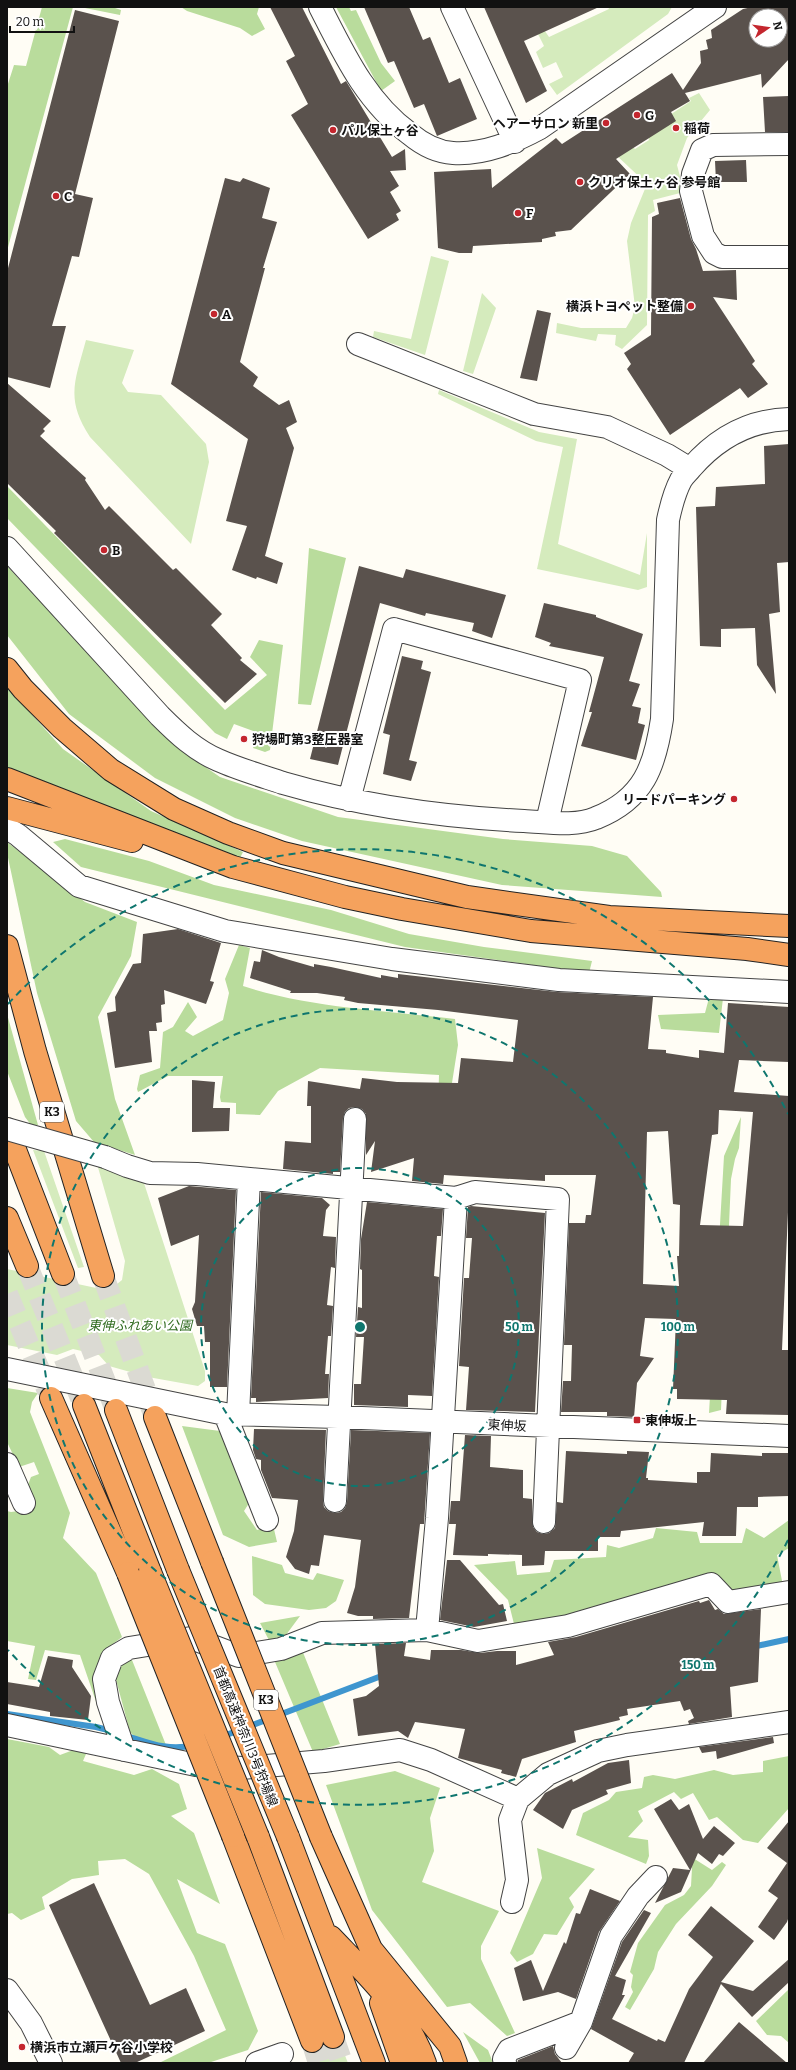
<svg xmlns="http://www.w3.org/2000/svg" width="796" height="2070" font-family="Bitter,'Noto Sans JP',serif">
	<style>
		.green { fill: #d5ebbd }
		.forest { fill: #b9dc9c }
		.lines { fill: none; stroke-linecap: round; stroke-linejoin: round }
		.stream { stroke: #3f96cf; stroke-width: 6 }
		.building { fill: #5a524d; fill-rule: evenodd }
		.highway-tunnel { stroke: #dbdad3; stroke-width: 22; stroke-dasharray: 22 11; stroke-linecap: butt }
		.minor-casing { stroke: #444; stroke-width: 24 }
		.highway-casing { stroke: #222; stroke-width: 24 }
		.minor { stroke: #fff; stroke-width: 22 }
		.highway { stroke: #f5a25d; stroke-width: 22 }
		.minor-bridge-casing { stroke: #444; stroke-width: 24; stroke-linecap: butt }
		.highway-bridge-casing { stroke: #222; stroke-width: 24; stroke-linecap: butt }
		.minor-bridge { stroke: #fff; stroke-width: 22 }
		.highway-bridge { stroke: #f5a25d; stroke-width: 22 }
		.ring { fill: none; stroke: #0f766e; stroke-width: 2; stroke-dasharray: 7 5 }
		.poi-dot { fill: #c4262e; stroke: #fff; stroke-width: 1.5 }
		.labels { text-anchor: middle; stroke-width: 4; stroke-linejoin: round; paint-order: stroke }
		.shield { fill: #fff; stroke: #585858; stroke-width: 1 }
		.shield-label { font-size: 12px; font-weight: bold; fill: #111 }
		.poi-label { font-size: 13px; font-weight: bold; fill: #111; stroke: #fff; text-anchor: start }
		.park-label { font-size: 13px; font-style: italic; fill: #2f6b1f; stroke: #fff }
		.street-label { font-size: 13px; fill: #111; stroke: #fff }
		.centre { fill: #0f766e; stroke: #fff; stroke-width: 2 }
		.ring-label { font-size: 12px; text-anchor: middle; font-weight: bold; fill: #0f766e; stroke: #fff; stroke-width: 4; stroke-linejoin: round; paint-order: stroke }
	</style>
	<rect width="100%" height="100%" fill="#fffdf5"/>
	<path class="green" d="M608 7H672L668 14 557 95 549 84 563 77 556 62 543 68 536 52 544 46 531 20 536 18 549 37 609 9Z
		M699 93 710 110 687 138 677 165 684 192 653 200 655 211 648 215 647 325 622 349 615 345 616 335 598 334 596 341 556 333 557 323 581 328H626L632 318 635 307 627 241 631 223 647 184 615 154 630 144 635 149 649 140 647 130 691 101 689 98Z
		M431 256 449 261 425 355 373 337 374 331 411 339Z
		M482 293 496 308 473 374 463 371Z
		M86 340 134 350 122 383 128 392 161 395 206 444 209 462 191 544 90 437C65 399 75 381 86 340Z
		M439 390 539 432 577 439 558 544 640 575 647 533V587L638 590 537 569 563 447 536 441 438 394Z
		M33 1150 44 1151 84 1267 78 1268Z
		M97 1164 143 1180 205 1371V1381L198 1386 148 1377 109 1366 99 1355 73 1349 57 1355 7 1345V1269L101 1289 117 1284 122 1280 125 1261Z
		M344 2053 348 2063H307Z"/>
	<path class="forest" d="M42 7H73L7 251V87L14 65 26 66Z
		M80 7H112L121 10 120 15Z
		M181 7H259L257 14 265 29 252 36 240 28 187 11Z
		M336 7H349L351 11 356 10 381 63 395 81 381 91Z
		M7 486 225 710 267 675 250 657 259 640 283 645 270 750 265 752 253 748 259 733 234 724 227 739 215 733 7 518Z
		M309 548 346 558 311 705 298 704Z
		M7 566 179 749 220 777 338 817 503 839 592 846 627 856 661 892 662 897 502 885 302 841 235 818 155 778 69 714 7 635Z
		M7 687 63 749 151 811 243 852 239 860 7 767Z
		M65 839 149 861 214 885 331 910 409 934 484 947 592 961 589 973 405 947 81 867 53 842Z
		M7 842 85 902 137 922 131 956 98 1017 115 1099 135 1155 94 1142 76 1121 37 993 7 853Z
		M239 945 250 948 243 986C310 1008 385 1010 455 1019L458 1045 448 1108H438L439 1075 320 1068 278 1091 260 1115 236 1114V1103L221 1102 220 1097 223 1076H168L138 1092 137 1089 140 1075 160 1068 163 1032 173 1027 188 1002 197 1017 185 1031 193 1036 223 1020 229 993 225 979Z
		M709 998H723L719 1033 661 1029 658 1015 705 1013Z
		M7 1014 38 1125H31L25 1117 7 1071Z
		M741 1117 739 1148 735 1159 731 1179 721 1410 709 1413 724 1156Z
		M7 1388 38 1393 32 1402 30 1412 70 1513 63 1538 96 1573 122 1637 109 1647 100 1660 103 1722 80 1655 45 1650 36 1680 28 1679 35 1646 7 1641V1511L11 1512 34 1509 27 1487 31 1477 39 1474 34 1462 19 1467 7 1442Z
		M182 1426 220 1431 251 1500 244 1511 257 1530 273 1525 277 1542 249 1547 223 1535Z
		M789 1520V1548L777 1555 783 1586 732 1596 714 1577 566 1620 515 1628 508 1600 474 1565 515 1561 517 1575 550 1572 554 1560 606 1557 607 1545 619 1548 653 1538 656 1528 697 1532 700 1543H742L746 1528 764 1538Z
		M252 1556 282 1565 285 1573 313 1580 317 1573 344 1580 336 1601 326 1608 309 1610 265 1604 253 1595Z
		M300 1616 283 1639 271 1644 260 1623Z
		M302 1650 340 1744 313 1752 275 1662Z
		M130 1655 168 1750 141 1743 130 1732 115 1676 120 1662Z
		M7 1739 49 1747 60 1755 76 1749 86 1754 83 1761 134 1775 152 1769 179 1784 187 1809 171 1816 194 1833 220 1904 177 1879 197 1933 225 1944 258 2031 248 2050 208 2063H159L226 2030 194 1956 149 1874 125 1859 98 1861 99 1875 72 1879 42 1897 45 1909 21 1920 12 1913 7 1914Z
		M789 1756V1808L758 1843 743 1840 717 1817 709 1820 693 1793 681 1799 674 1792 638 1811 643 1821 628 1837 648 1840 649 1856 646 1864 576 1835 583 1813 609 1800 616 1792 642 1788 644 1777 653 1775 675 1779 714 1770 733 1775 763 1772V1761Z
		M395 1771 440 1788 430 1818 434 1851 422 1882 499 1911 481 1946V1959L515 2033 507 2036 470 2003 447 2007 372 1910 326 1785Z
		M537 1848 595 1869 569 1898 574 1907 557 1935 544 1934 533 1954 517 1962 510 1953 542 1878Z
		M693 1858 712 1870 722 1862 726 1865 712 1886 676 1924 658 1952 654 1969 630 2010 625 2007 633 1992 631 1987 633 1975 630 1972 638 1943 665 1905 684 1895 691 1886 692 1868 688 1863Z
		M789 1989V2043L781 2036 767 2035 756 2021Z
		M463 2032 488 2050 493 2063H480Z"/>
	<g class="lines">
		<path class="stream" d="M752 1647 789 1639
			M7 1714 96 1727 112 1731
			M124 1735C147 1742 169 1752 193 1745
			M221 1737 384 1675"/>
	</g>
	<path class="building" d="M270 7H302L341 84 346 81 392 157 405 149 406 170 390 171 399 186 390 192 401 211 396 214 399 220 368 239 291 115 308 104 286 61 295 56Z
		M364 7H409L423 40 430 37 449 83 460 78 477 119 437 136 424 104 414 108 394 61 388 63Z
		M484 7H599L524 41 547 91 526 103Z
		M752 7H789V59L762 88 761 74 685 93 690 101 671 112 676 121 616 159 630 174 571 230 555 232 556 236 542 239V242L473 246 472 253H459L438 248 434 172 491 169 492 188 556 138 562 144 672 73 683 90 701 63 700 51 708 49 706 40 712 38 711 30 743 9ZM756 16H780V40H756Z
		M75 10 119 21 75 194 93 198 79 257 72 256 52 326H66L50 388 7 377V272Z
		M789 96V132H765L763 97Z
		M746 160 747 182H716L715 161Z
		M225 178 240 182 243 178 270 188 262 218 277 222 263 268H265L240 362 258 377 253 386 279 405 289 400 297 422 286 428 294 448 265 556 283 563 277 584 257 577 256 579 232 570 247 526 226 521 248 439 171 384Z
		M680 198 691 239 696 249 703 271 736 270 737 300 713 297 755 361 752 364 768 384 748 398 740 388 670 435 627 369 631 364 624 353 651 335 652 217 659 214 657 203Z
		M537 310 551 313 537 381 520 378Z
		M7 383 51 421 43 429 45 431 40 436 86 478 85 480 105 510 109 506 173 570 176 568 222 614 211 625 242 658 240 660 257 674 225 703 54 533 56 531 7 483Z
		M789 444V562L777 563 780 612 769 614 776 694 757 665 755 628 721 629V647L700 646 696 507 715 506 716 487 765 484 764 446Z
		M359 566 403 578 406 569 506 595 492 638 472 631 474 623 426 613 425 616 380 603 338 765 310 759Z
		M544 603 596 615V617L643 634 629 681 640 684 632 706 641 708 638 723 645 725 636 760 581 746 592 712H589L604 657 549 646 551 643 535 637Z
		M402 656 423 661 421 669 431 672 409 760 417 762 411 781 383 774 390 735 383 733Z
		M178 929 221 943 210 981 214 982 206 1004 164 990 165 1004 161 1005 162 1022 156 1023 157 1031H149L152 1062 115 1068 107 1013 116 1011 115 997 133 964 141 963 143 934Z
		M262 950 279 957 314 967V964L331 967 381 978V975L398 978V974L557 992 653 997 648 1049 666 1050V1053L699 1058V1050L724 1053 728 1003 789 1007V1062L739 1060 734 1092 789 1096V1189L782 1350H789V1415L726 1414 727 1400 677 1399V1389H673L676 1319 645 1318 640 1356 654 1358 637 1383 634 1417 607 1416V1412H561L563 1381H571L572 1345H564L569 1223H585L586 1215H591L596 1175H545V1181L444 1175 443 1184 412 1181 414 1158 371 1172 375 1141 366 1155V1114L362 1109 355 1107 349 1108 345 1112 343 1118 340 1172H333V1174L283 1169 285 1141 311 1143V1106H307L308 1081 360 1089 362 1078 397 1082 458 1083 461 1058 513 1062 518 1020 438 1010 358 1003 344 1000 345 997 317 993H290L291 991 250 978 254 961 260 962ZM719 1110 753 1112 743 1226 700 1225 712 1135 718 1134ZM668 1131 673 1204 680 1205 679 1256H677L679 1286 643 1284 647 1132Z
		M192 1080 215 1082 213 1108H230L229 1131 192 1132Z
		M189 1186 236 1190 227 1387H210V1342H205L204 1326H197L192 1309 195 1302 199 1235 171 1246 158 1198Z
		M261 1192 322 1198 330 1205 326 1210 323 1236 336 1237 335 1268 331 1267 327 1305 333 1306 331 1336H328L325 1374H329L328 1398 256 1402V1398H251Z
		M367 1202 443 1209 441 1236H437L434 1276 439 1277 432 1396 408 1395V1407L354 1405V1384H361L364 1337H356L358 1307 362 1308V1270L360 1269 361 1239Z
		M471 1206 545 1213 535 1412 466 1410 469 1367 459 1366 464 1278H469L472 1238H466L468 1207Z
		M254 1429 326 1430 323 1501 324 1507 328 1511 335 1513 341 1512 345 1508 347 1502 351 1430 430 1433 424 1524H420L409 1618 373 1619V1616H358L347 1613 355 1587 361 1540 324 1535 319 1566 311 1565 309 1574 295 1569 286 1557 294 1531 298 1500 272 1498 261 1470V1460L256 1459 253 1450Z
		M465 1435 491 1436 490 1467 523 1470V1498L532 1499 533 1527 537 1532 543 1534 549 1533 555 1528 557 1502 563 1503 566 1451 627 1454V1451L649 1452 646 1478H648V1480L697 1483V1472H710L711 1453 762 1456V1453H789V1496L758 1497V1507H737L736 1536H702L704 1522 621 1531 620 1537H598V1551H545L544 1565 522 1566V1555L488 1554V1556L453 1555 456 1524H449L451 1501H460Z
		M447 1560H460L499 1605 503 1604 507 1621 474 1627 440 1620Z
		M709 1600 715 1610 718 1609 724 1614 761 1609 758 1682 730 1687 732 1717 689 1724 688 1721 694 1718 690 1709 684 1711 680 1701 627 1709 628 1715 619 1717 620 1720 574 1731 576 1742 522 1759 516 1777 501 1773 502 1770 458 1758 465 1729 415 1722 408 1738 398 1731 358 1736 353 1699 366 1696 379 1686 375 1644 406 1643 404 1656 430 1660 431 1650H461L480 1653 497 1651H516V1665L554 1655 548 1642 576 1637 699 1601 700 1603Z
		M48 1656 73 1660 72 1667 91 1696 88 1720 50 1716V1712L7 1704V1682L39 1687Z
		M773 1737 774 1743 717 1759 716 1751 702 1753 699 1747Z
		M629 1760 631 1783 606 1790 608 1794 572 1810 563 1829 533 1810 545 1793 572 1779 573 1782 608 1763Z
		M671 1799 679 1810 689 1804 703 1839 714 1826 735 1843 723 1856 719 1854 712 1864 698 1853 681 1892 655 1903 673 1868 690 1870 654 1809Z
		M789 1821V1916L787 1922 774 1940 758 1927 778 1898 768 1891 787 1863 767 1848Z
		M94 1883 150 2005 186 1988 205 2031 135 2063H121L49 1905Z
		M590 1889 620 1901 599 1932 576 1999 558 1992 523 2001 514 1968 531 1960 543 1991 564 1942 566 1944 576 1913 580 1914Z
		M711 1906 754 1941 721 1982 753 1991 789 1959V1982L752 2017 721 1984 684 2063H628L634 2053 591 2029 622 1942 644 1910 651 1913 615 1976 626 1980 622 1995H625L612 2019 657 2041 658 2039 665 2042 689 1989 713 1957 688 1935Z
		M739 2022 787 2063H703Z
		M553 2046 555 2054 562 2063H517L518 2060Z"/>
	<g class="lines">
		<path class="highway-tunnel" d="M27 1266 81 1398
			M63 1274 114 1405
			M103 1276 154 1414
			M7 1294 48 1391
			M333 2037 342 2063
			M312 2041 319 2063"/>
		<g class="minor-casing">
			<path id="minor" d="M320 7C344 54 366 102 410 134 422 144 437 152 453 153 484 155 514 142 540 128L715 7
				M452 7 515 142
				M789 144 713 145 702 150 693 174 691 191 703 236 714 253 722 257H789
				M358 344 534 414 607 427 667 455 690 469
				M7 548 160 716C178 734 195 750 218 760 238 769 262 776 283 783 362 806 442 817 524 821 547 822 575 827 596 818 644 799 655 766 662 719L668 520C671 506 674 493 681 480 684 475 688 472 691 468 717 438 748 420 789 419
				M349 800 394 629 580 680 547 822
				M7 828 18 835 79 886 225 931 392 959 559 980 789 992
				M105 1157 127 1166 150 1173 197 1174 456 1198 475 1192 558 1199 544 1522
				M7 1369 225 1414 338 1417 789 1436
				M225 1414 267 1520
				M238 1415 249 1179
				M7 1464 24 1503
				M335 1501 355 1119
				M427 1630 437 1518 456 1198
				M7 1725 196 1765 242 1768 324 1761 400 1750 431 1760 518 1799
				M124 1750 108 1702 104 1679 112 1658 129 1648 191 1638 239 1656 281 1649 322 1633 427 1630 478 1641 568 1626 711 1584 728 1602 789 1592
				M512 1902 517 1880 510 1820 518 1799 548 1774 598 1751 627 1745 789 1722
				M7 1990 31 2023 51 2063
				M566 2048 581 2022 611 1936 638 1896 656 1877
				M257 2063 282 2054
				M505 2063 504 2059 509 2050 581 2022"/>
		</g>
		<g class="highway-casing">
			<path id="highway" d="M7 669 23 689 62 728 111 770 174 809 228 833 283 853 467 897 609 917 789 926
				M7 779 233 867 345 897 402 909 531 931 747 949 789 955
				M7 808 132 841
				M7 946 35 1051 103 1276
				M7 1129 63 1274
				M7 1218 27 1266
				M51 1398 128 1573
				M84 1405 150 1572
				M116 1410 178 1570
				M155 1417 212 1562
				M233 1836 312 2041
				M258 1837 333 2037
				M288 1837 374 2063
				M321 1837 371 1949 450 2046 456 2063
				M331 1937C366 1974 408 2013 425 2063
				M381 2003 402 2063"/>
		</g>
		<use href="#minor" class="minor"/>
		<use href="#highway" class="highway"/>
		<g class="minor-bridge-casing">
			<path id="minor-bridge" d="M7 1129 105 1157"/>
		</g>
		<g class="highway-bridge-casing">
			<path id="highway-bridge" d="M212 1562 321 1837
				M178 1570 288 1837
				M150 1572 258 1837
				M128 1573 233 1836"/>
		</g>
		<use href="#minor-bridge" class="minor-bridge"/>
		<use href="#highway-bridge" class="highway-bridge"/>
	</g>
	<g class="ring">
		<circle cx="360" cy="1327" r="159"/>
		<circle cx="360" cy="1327" r="318"/>
		<path d="M788 1540A478 478 0 0 1 8 1650M8 1004A478 478 0 0 1 788 1114"/>
	</g>
	<g class="poi-dot">
		<circle cx="637" cy="115" r="4"/>
		<circle cx="606" cy="123" r="4"/>
		<circle cx="676" cy="128" r="4"/>
		<circle cx="333" cy="130" r="4"/>
		<circle cx="580" cy="182" r="4"/>
		<circle cx="56" cy="196" r="4"/>
		<circle cx="518" cy="213" r="4"/>
		<circle cx="691" cy="306" r="4"/>
		<circle cx="214" cy="314" r="4"/>
		<circle cx="104" cy="550" r="4"/>
		<circle cx="244" cy="739" r="4"/>
		<circle cx="734" cy="799" r="4"/>
		<rect x="633" y="1416" width="8" height="8" rx="2"/>
		<circle cx="22" cy="2047" r="4"/>
	</g>
	<g class="labels">
		<g class="shield">
			<rect x="40" y="1102" width="24" height="20" rx="3"/>
			<rect x="254" y="1690" width="24" height="20" rx="3"/>
		</g>
		<g class="shield-label">
			<text x="52" y="1116">K3</text>
			<text x="266" y="1704">K3</text>
		</g>
		<g class="poi-label">
			<text x="645" y="120">G</text>
			<text x="598" y="128" text-anchor="end">ヘアーサロン 新里</text>
			<text x="684" y="133">稲荷</text>
			<text x="341" y="135">パル保土ヶ谷</text>
			<text x="588" y="187">クリオ保土ヶ谷 参号館</text>
			<text x="64" y="201">C</text>
			<text x="526" y="218">F</text>
			<text x="683" y="311" text-anchor="end">横浜トヨペット整備</text>
			<text x="222" y="319">A</text>
			<text x="112" y="555">B</text>
			<text x="252" y="744">狩場町第3整圧器室</text>
			<text x="726" y="804" text-anchor="end">リードパーキング</text>
			<text x="645" y="1425">東伸坂上</text>
			<text x="30" y="2052">横浜市立瀬戸ケ谷小学校</text>
		</g>
		<g class="park-label">
			<text x="140" y="1330">東伸ふれあい公園</text>
		</g>
		<g class="street-label">
			<text transform="translate(507 1425) rotate(3)" y="5">東伸坂</text>
			<text transform="translate(246 1736) rotate(68)" y="5">首都高速神奈川3号狩場線</text>
		</g>
	</g>
	<circle cx="360" cy="1327" r="6" class="centre"/>
	<g class="ring-label">
		<text x="519" y="1331">50 m</text>
		<text x="678" y="1331">100 m</text>
		<text x="698" y="1669">150 m</text>
	</g>
	<rect width="796" height="2070" fill="none" stroke="#111111" stroke-width="16"/>
	<g transform="translate(768 28) rotate(77)"><circle r="19" fill="#ffffff" stroke="#a0a0a0"/>
	<path d="M0-3L7 15L0 10L-7 15Z" fill="#c4262e"/>
	<text y="-6" font-size="11" font-weight="bold" text-anchor="middle" fill="#111111">N</text>
	</g>
	<path d="M10 26v6h64v-6" fill="none" stroke="#111111" stroke-width="2"/>
	<text x="16" y="26" font-size="12" fill="#111111" stroke="#ffffff" stroke-width="3" paint-order="stroke">20 m</text>
</svg>
